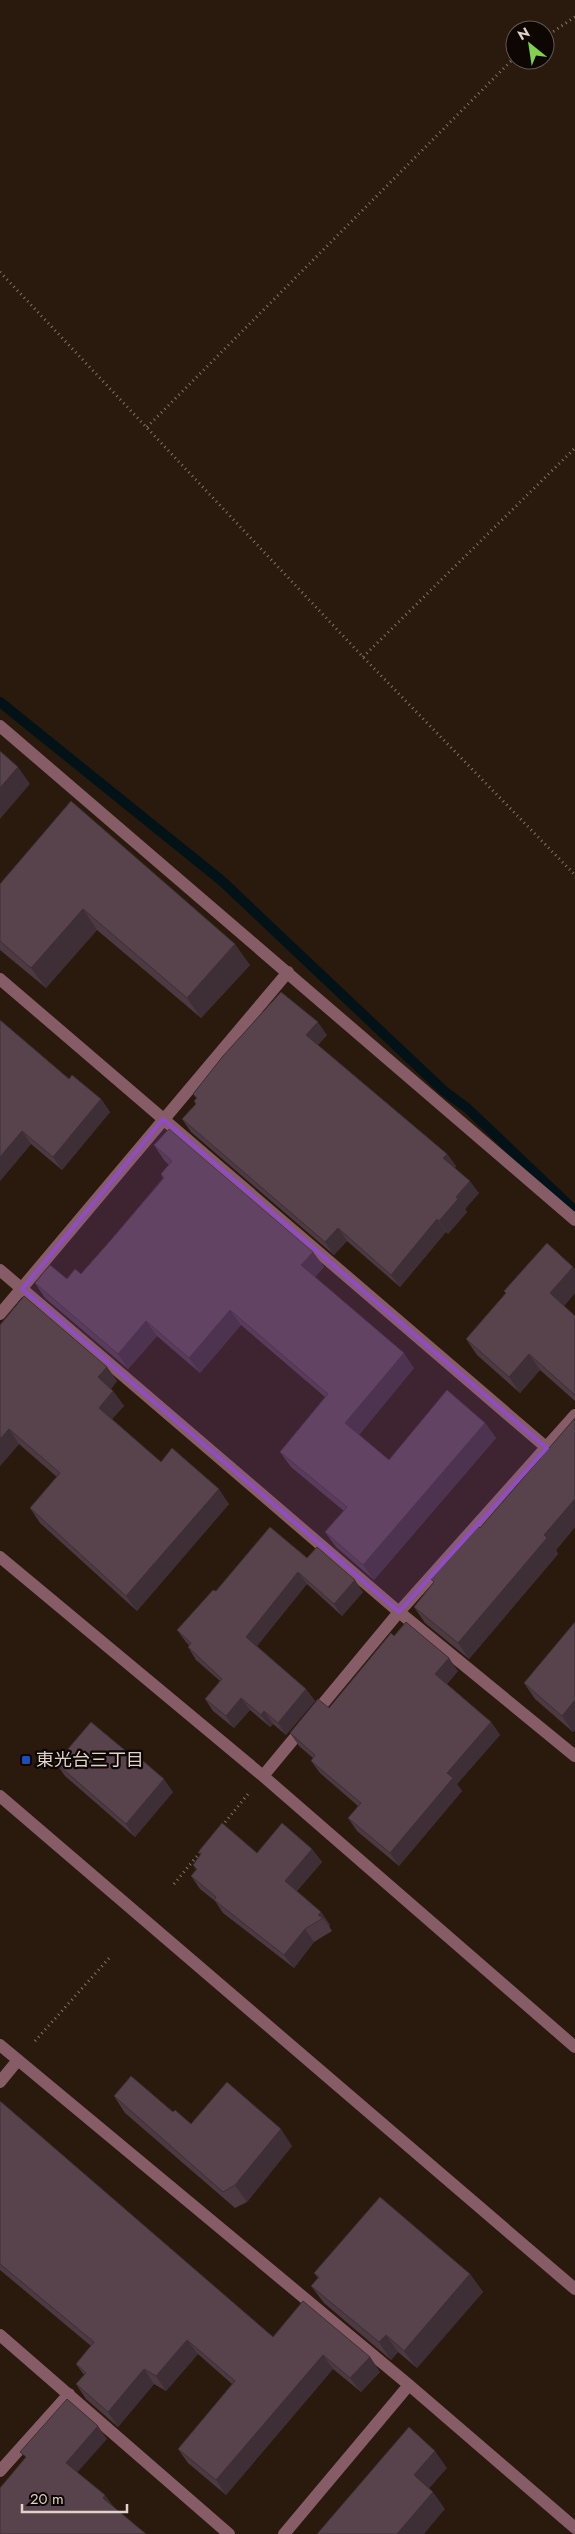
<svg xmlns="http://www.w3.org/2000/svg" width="575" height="2534" font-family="Jost,'Noto Sans JP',sans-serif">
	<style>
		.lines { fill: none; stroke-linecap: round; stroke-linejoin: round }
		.stream { stroke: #021216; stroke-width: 10 }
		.path { stroke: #83756b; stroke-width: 3; stroke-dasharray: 1 4; stroke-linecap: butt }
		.minor { stroke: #865d67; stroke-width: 12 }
		.wall { fill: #4c3941 }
		.shaded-wall { fill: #3e2e35 }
		.building { fill: #58424c; stroke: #3e2e35 }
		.marked { fill: #8f4dc1; fill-opacity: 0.2; stroke: #8f4dc1; stroke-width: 4; stroke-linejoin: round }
		.transit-dot { fill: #1a4fb4; stroke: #0d0603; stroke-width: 2 }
		.labels { text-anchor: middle; stroke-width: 4.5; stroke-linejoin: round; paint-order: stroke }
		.poi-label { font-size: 18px; fill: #ded2ca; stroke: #0d0603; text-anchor: start }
	</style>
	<rect width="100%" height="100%" fill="#2a190d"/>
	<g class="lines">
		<path class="stream" d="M0 702 222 881 444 1091 467 1108 575 1211"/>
		<path class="path" d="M545 37 575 17
			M0 272 363 657 575 875
			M147 427 515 57
			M363 657 575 448
			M222 1826 248 1794
			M174 1884 202 1850
			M35 2041 111 1956"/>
		<path class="minor" d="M0 726 575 1220
			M0 979 547 1448
			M0 1270 399 1612 575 1756
			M0 1314 288 972
			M0 1557 263 1776 575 2047
			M263 1776 399 1612 575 1415
			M0 1796 575 2289
			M0 2045 409 2385 575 2528
			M0 2082 18 2060
			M0 2335 229 2534
			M0 2471 69 2394
			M284 2534 409 2385"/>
	</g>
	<path class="wall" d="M71 801 250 965 201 1018 97 930 46 988 0 950V884Z
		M0 1020 69 1079 101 1099 110 1112 62 1170 31 1144 0 1181Z
		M327 1035 318 1045 447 1154 456 1166 455 1168 479 1193 465 1209 467 1212 448 1234 446 1232 400 1287 347 1241 334 1255 191 1132 182 1119 196 1104 194 1101 196 1098 193 1094Z
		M154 1145 313 1252 324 1267 315 1277 414 1368 359 1435 389 1460 485 1423 496 1438 374 1580 336 1547 325 1532 344 1511 291 1467 280 1452 325 1397 241 1325 200 1373 157 1336 128 1369 45 1298 35 1283 67 1279 81 1274 111 1240 163 1178 161 1174 169 1165 164 1160Z
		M575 1269V1293L564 1306 575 1316V1401L540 1370 520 1393 477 1355 466 1339 506 1294 504 1291Z
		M0 1325 107 1367 117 1381 111 1389 113 1391 124 1406 112 1419 161 1462 229 1504 137 1611 40 1523 30 1508 57 1477 19 1444 0 1466Z
		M575 1418V1527L556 1550 558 1554 469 1659 425 1623 414 1607 434 1583 431 1579 480 1528Z
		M307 1558 363 1592 342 1616 307 1584 257 1646 306 1689 315 1701 286 1735 273 1724 270 1727 250 1710 234 1728 213 1711 205 1699 220 1681 196 1660 188 1647 189 1645 186 1642 177 1630 216 1591Z
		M575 1622V1729L573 1732 535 1699 524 1683Z
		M394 1636 458 1671 447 1684 491 1722 500 1735 457 1784 462 1791 399 1866 357 1831 348 1818 358 1806 320 1773 311 1761 313 1758 299 1746 290 1733 329 1708Z
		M56 1763 173 1792 135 1837 65 1776Z
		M312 1849 322 1862 297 1891 321 1912 330 1925 329 1926 332 1931 314 1942 294 1968 223 1913 215 1901 200 1889 191 1876 196 1870 193 1865 201 1854 199 1851 257 1853Z
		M114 2096 173 2112 191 2124 292 2146 247 2202 235 2208 125 2113Z
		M0 2101 273 2337 370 2357 380 2372 361 2392 333 2369 226 2495 188 2463 178 2449 232 2384 198 2354 166 2391 154 2384 118 2427 86 2399 76 2384 84 2375 76 2364 91 2346 0 2270Z
		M314 2273 470 2274 483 2292 417 2368 398 2352 391 2360 324 2303 311 2286 318 2278Z"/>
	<path class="shaded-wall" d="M18 767 30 784 0 819V788Z
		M83 909 97 930 46 988 31 968Z
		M235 944 250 965 201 1018 187 998Z
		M318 1022 327 1035 315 1048 306 1035Z
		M101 1099 110 1112 62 1170 53 1157Z
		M22 1131 31 1144 0 1181V1157Z
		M447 1154 456 1166 452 1171 443 1158Z
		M470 1181 479 1193 465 1209 467 1212 448 1234 439 1221 456 1197Z
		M437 1219 446 1232 400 1287 391 1275Z
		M338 1228 347 1241 334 1255 325 1242Z
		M313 1252 324 1267 312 1280 301 1265Z
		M573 1267 575 1269V1293L561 1309 550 1293Z
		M230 1310 241 1325 200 1373 189 1358Z
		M146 1321 157 1336 128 1369 118 1354Z
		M404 1353 414 1368 356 1438 345 1423Z
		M529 1354 540 1370 520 1393 509 1377Z
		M107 1367 117 1381 108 1392 98 1377Z
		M113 1391 124 1406 109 1422 99 1408Z
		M485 1423 496 1438 374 1580 363 1565Z
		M9 1429 19 1444 0 1466V1439Z
		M219 1489 229 1504 137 1611 126 1596Z
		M575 1499V1527L556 1550 558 1554 469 1659 458 1643 544 1535Z
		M298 1572 307 1584 254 1649 246 1637Z
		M355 1580 363 1592 342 1616 334 1604Z
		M449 1658 458 1671 444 1687 435 1674Z
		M306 1689 315 1701 286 1735 278 1723Z
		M241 1698 250 1710 234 1728 226 1716Z
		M575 1700V1729L573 1732 562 1716Z
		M264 1711 273 1724 270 1727 261 1715Z
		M491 1722 500 1735 457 1784 462 1791 399 1866 390 1853 447 1773Z
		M164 1779 173 1792 135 1837 126 1824Z
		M312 1849 322 1862 294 1894 285 1881Z
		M321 1912 330 1925 329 1926 323 1918 318 1915Z
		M305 1929 314 1942 294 1968 284 1955Z
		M281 2129 292 2146 247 2202 235 2185Z
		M470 2274 483 2292 417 2368 404 2351Z
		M386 2335 398 2352 391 2360 379 2342Z
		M187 2340 198 2354 166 2391 156 2376Z
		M323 2355 333 2369 226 2495 216 2480Z
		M370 2357 380 2372 361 2392 350 2378Z
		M144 2369 154 2384 118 2427 108 2412Z
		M98 2426 107 2439 75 2475 66 2463Z
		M435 2451 447 2468 426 2492 414 2475Z
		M433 2492 445 2509 424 2534H397Z
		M105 2495 114 2507 103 2498Z"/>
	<path class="building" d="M0 751 18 767 0 788Z
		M71 801 235 944 187 998 83 909 31 968 0 941V884Z
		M281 992 318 1022 306 1035 447 1154 443 1158 470 1181 456 1197 458 1199 439 1221 437 1219 391 1275 338 1228 325 1242 182 1119 196 1104 194 1101 197 1098 193 1094 223 1056Z
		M0 1020 69 1079 72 1075 101 1099 53 1157 22 1131 0 1157Z
		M169 1129 313 1252 301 1265 404 1353 345 1423 389 1460 447 1390 485 1423 363 1565 325 1532 347 1507 280 1452 328 1394 230 1310 189 1358 146 1321 118 1354 35 1283 50 1265 67 1279 75 1269 81 1274 111 1240 164 1178 161 1174 172 1161 154 1145Z
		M547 1243 573 1267 550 1293 575 1316V1395L529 1354 509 1377 466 1339 506 1293 504 1291Z
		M24 1296 107 1367 98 1377 113 1391 99 1408 161 1462 172 1448 219 1489 126 1596 30 1508 60 1473 9 1429 0 1439V1325Z
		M575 1418V1499L544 1535 547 1538 458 1643 414 1607 434 1582 431 1579 477 1525 480 1528Z
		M270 1527 307 1558 317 1547 355 1580 334 1604 298 1572 246 1637 306 1689 278 1723 264 1711 261 1715 241 1698 226 1716 205 1699 222 1679 188 1647 191 1643 177 1630 213 1590 216 1591Z
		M406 1622 449 1658 435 1674 491 1722 447 1773 453 1778 390 1853 348 1818 361 1803 311 1761 315 1755 290 1733 318 1699 329 1708 391 1633 394 1636Z
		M575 1622V1700L562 1716 524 1683Z
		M91 1722 133 1757 135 1754 164 1779 126 1824 56 1763Z
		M222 1823 257 1853 282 1823 312 1849 285 1881 321 1912 318 1915 323 1918 305 1929 284 1955 214 1900 216 1897 191 1876 197 1869 193 1865 201 1854 199 1851Z
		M131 2076 173 2112 175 2110 191 2124 227 2082 281 2129 235 2185 223 2192 114 2096Z
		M0 2101 273 2337 303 2301 370 2357 350 2378 323 2355 216 2480 178 2449 235 2381 187 2340 156 2376 144 2369 108 2412 76 2384 86 2373 76 2364 94 2342 0 2264Z
		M380 2197 470 2274 404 2351 386 2335 379 2342 311 2286 319 2277 314 2273Z
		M67 2399 98 2426 66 2463 105 2495 103 2498 146 2534H0V2488L26 2457 20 2452Z
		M409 2427 435 2451 414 2475 433 2492 397 2534H317Z"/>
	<path class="marked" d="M163 1119 547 1448 399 1612 22 1289Z"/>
	<rect class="transit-dot" x="21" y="1755" width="10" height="10" rx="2.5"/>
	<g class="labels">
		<g class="poi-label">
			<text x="36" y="1766">東光台三丁目</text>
		</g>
	</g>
	<g transform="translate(530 45) rotate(330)"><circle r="24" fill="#0d0603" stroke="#615853"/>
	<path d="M0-4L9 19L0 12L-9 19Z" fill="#82d04f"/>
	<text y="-8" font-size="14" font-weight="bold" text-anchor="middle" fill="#ded2ca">N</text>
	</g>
	<path d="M22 2504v8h105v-8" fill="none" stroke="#ded2ca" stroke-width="2.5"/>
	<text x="30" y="2504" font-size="15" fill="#ded2ca" stroke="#0d0603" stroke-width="4" paint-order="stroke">20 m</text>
</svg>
